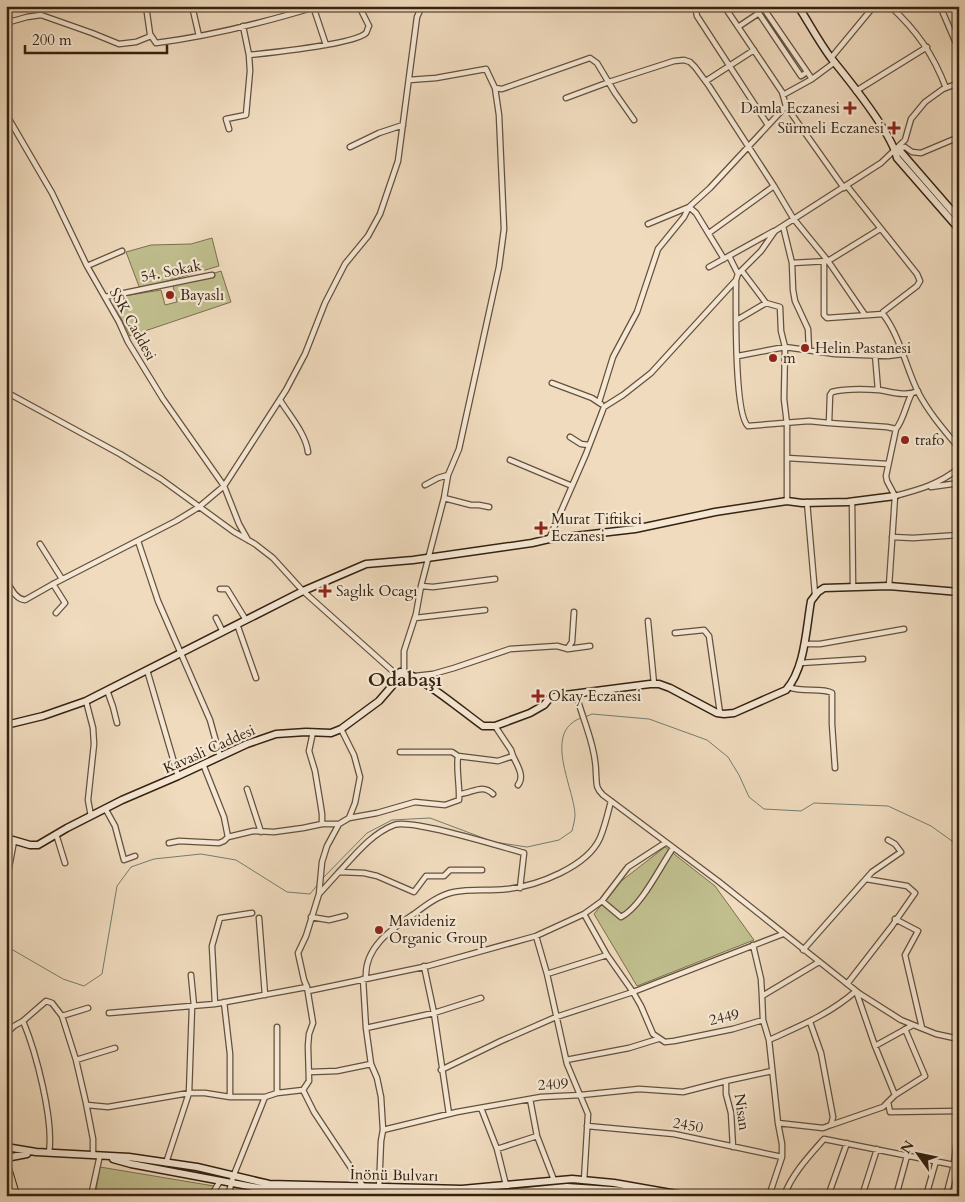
<svg xmlns="http://www.w3.org/2000/svg" width="965" height="1202" font-family="Cardo,serif">
	<style>
		.green { fill: #c0be8d; stroke: #7a704e }
		.lines { fill: none; stroke-linecap: round; stroke-linejoin: round }
		.stream { stroke: #727e72; stroke-width: 1 }
		.street-casing { stroke: #64503c; stroke-width: 7 }
		.secondary-casing { stroke: #352210; stroke-width: 9 }
		.highway-casing { stroke: #352210; stroke-width: 11 }
		.street { stroke: #f5e8d5; stroke-width: 4.5 }
		.secondary { stroke: #f5e8d5; stroke-width: 6 }
		.highway { stroke: #f0dbbe; stroke-width: 9 }
		.poi-dot { fill: #8f2418; stroke: #f5e8d5; stroke-width: 2 }
		.labels { text-anchor: middle; stroke-width: 4.5; stroke-linejoin: round; paint-order: stroke }
		.poi-label { font-size: 15px; fill: #352210; stroke: #f5e8d5; text-anchor: start }
		.street-label { font-size: 15px; fill: #352210; stroke: #f5e8d5 }
		.district-label { font-size: 20px; font-weight: bold; fill: #352210; stroke: #f5e8d5 }
	</style>
	<rect width="100%" height="100%" fill="#f0dbbe"/>
	<filter id="stains"><feTurbulence type="fractalNoise" baseFrequency=".004" numOctaves="4"/><feColorMatrix values="0 0 0 0 .2 0 0 0 0 .09 0 0 0 0 .02 0 0 0 .5 -.17"/></filter>
	<radialGradient id="worn" r=".72"><stop offset=".6" stop-color="#630" stop-opacity="0"/><stop offset="1" stop-color="#630" stop-opacity=".3"/></radialGradient>
	<path class="green" d="M212 238 219 266 140 289 126 252 151 245 191 244Z
		M221 271 231 302 130 336 112 300 124 296 161 290 165 305 177 302 173 286Z
		M665 847 715 886 754 940 637 986 594 914 620 882Z
		M100 1167 214 1186 206 1196H95Z"/>
	<g class="lines">
		<path class="stream" d="M585 717 592 714 649 719 707 740 728 757 739 775 749 797 764 809 801 811 814 803 888 806 931 826 959 846
			M323 878 367 833 392 820 430 818 494 842 527 847 559 840 572 831C573 826 575 820 575 815 574 787 542 732 581 718
			M6 946 63 979 84 986 102 974 117 886 131 867 154 859 201 854 236 860 287 892 310 894 319 883"/>
		<g class="street-casing">
			<path id="street" d="M146 6 150 34 156 43C211 36 266 22 318 6
				M192 6 199 36
				M313 6 326 45
				M695 6 697 16 768 125
				M754 6 801 76 807 72
				M762 6 812 79
				M890 6C917 31 933 54 946 88
				M940 6 959 50
				M6 19 13 21 27 17 41 15 92 33 119 44 136 42 151 36
				M738 27 759 13
				M249 55C268 53 355 44 366 33 367 32 368 27 369 26L359 6
				M831 58 874 6
				M706 81 754 50
				M495 88 502 89 590 58 597 63 615 93 634 120
				M856 91 927 47
				M783 95 812 79 835 62
				M566 98 609 82 674 61 684 60 690 62 695 67 709 86 774 186 793 218 828 261 865 315
				M786 106 844 188
				M6 114 52 193 87 266 119 322 128 342 163 399 224 486 239 524 248 540
				M229 129 226 119 246 115 250 71 249 55 243 26
				M350 147 379 133 403 125
				M897 149 905 147 912 152 921 153 959 137
				M847 186 917 274 920 281 917 286 883 312V314C900 336 906 368 918 392 929 413 944 430 959 448
				M648 224 689 207 696 213 724 259
				M783 226 792 263 793 290 795 301 808 329 809 350
				M709 233 774 186
				M729 256 738 274
				M824 262V315L827 318 883 314
				M792 263 828 261 880 229
				M87 266 122 251
				M709 267 774 231
				M742 271 766 303 780 307 781 331 785 347 784 399 787 424V501
				M736 280C736 304 734 414 748 426L809 421 829 423 830 395 832 392C847 388 864 389 879 390 892 392 906 397 918 391
				M105 297 212 275
				M737 320 766 303
				M875 354 878 390
				M738 356 785 347 835 354 888 356 903 354
				M552 383 592 398 601 404
				M6 392 120 454 161 479 234 532 255 544 273 558 303 591 397 675
				M280 400C289 415 306 434 308 452
				M599 402 613 357 637 312 658 249 684 217 689 207 710 188 786 106 782 92 724 6
				M829 423 887 427 896 429C903 421 906 405 911 395
				M570 437 581 444 589 445
				M787 458 888 464
				M510 460 572 486
				M425 485 438 478 448 475
				M931 487 959 483
				M895 496C918 490 940 484 959 468
				M444 498 471 505H479L489 507
				M852 501 853 587
				M807 502 815 594
				M892 537 913 538 959 535
				M549 539 586 454 604 407 623 395 651 373 736 280 738 274 761 251 775 231 881 163 905 140 911 119 925 102 943 89 959 83
				M138 541 158 601 210 720 220 756
				M40 544 62 579
				M6 580C11 588 15 599 25 600L55 583 176 521 199 507 224 486 286 390 305 354 325 303 345 264 368 236 380 214 398 161 417 17 422 6
				M53 584 65 603 56 613
				M421 586 433 587 495 579
				M889 586 895 496 887 481 886 476 896 429
				M220 589H227L246 620
				M216 618 223 632
				M415 618 485 610
				M648 621 654 684
				M237 624 256 678
				M675 633 704 630 709 636 720 713
				M804 644H820L904 629
				M567 649 572 642 574 612
				M800 663 863 659
				M147 670 178 776
				M404 672V651L416 614 421 586 444 498 448 475 459 449 499 267 504 229 499 115 495 88 486 69 436 78 409 80
				M415 676 433 674 454 668 510 649 557 646 568 649 590 646
				M789 687C802 693 822 687 832 693V724L835 768
				M107 690 113 707 117 723
				M576 694C583 720 596 747 596 774 597 784 595 787 603 795L718 881 860 994 901 1020 936 1034 959 1039
				M86 701 93 728 94 744 88 800 91 816
				M313 732 309 751 315 771 320 801 322 814V824
				M458 756 498 761 513 756 511 750 495 726
				M513 756C517 765 525 776 518 785
				M203 764 224 817 228 837
				M247 789 261 832
				M460 794C473 793 482 783 493 794
				M105 808 115 826 124 860 135 856
				M349 818 377 813 415 802 445 805 459 800C460 785 456 771 458 756L452 752H400
				M56 834 65 863
				M169 843 179 841 219 843 224 841 228 837 253 831 274 832 303 828 322 824H339
				M339 872C355 855 371 834 394 825 411 818 502 847 524 853L520 888
				M8 873 14 841
				M320 893 339 872 364 873 377 876 414 892 426 876H444L450 870H482
				M602 901 621 917C641 907 660 867 673 848
				M584 914 607 955 633 992 641 1006 653 1034 665 1042 674 1041 733 1029 763 1020 769 1040 778 1123 782 1144V1157L769 1196
				M311 917 329 920 345 916
				M259 918 265 995
				M895 919 918 931 905 955 922 1028
				M536 936 547 974 567 1064 588 1114 584 1181
				M753 945 761 979 762 996
				M803 950 872 872 901 852 895 844 888 840
				M424 966 434 1013 449 1114
				M547 974 607 955
				M191 975 194 1006
				M366 978C364 947 392 929 414 914 426 905 439 895 454 892 471 889 489 891 507 889 537 886 587 867 600 838 605 826 608 813 611 801
				M363 979 366 1028
				M847 984 892 926 915 893 907 886 866 879
				M308 991 428 966 536 936 584 914 602 901 628 867 665 843
				M224 1002 230 1054V1097
				M215 1004 212 946 220 918 252 913
				M109 1013 215 1004 307 987
				M62 1016 88 1008
				M763 1020 762 996 819 962
				M23 1021 46 1001 52 1003 62 1016 76 1060 86 1103 93 1139V1154
				M810 1022 821 1053 833 1117 831 1125
				M277 1027V1093
				M6 1034 14 1026 23 1021C36 1052 54 1120 49 1153
				M769 1040C802 1025 828 1015 856 991L875 1046 895 1095
				M875 1046 913 1025
				M76 1060 115 1048
				M566 1060 629 1048 658 1039
				M441 1070 501 1041 556 1017 633 992 783 934
				M310 1072 337 1071 371 1064
				M726 1081V1094L731 1113 733 1147
				M303 1090 314 1112 363 1186
				M530 1099 537 1136 554 1180
				M888 1102 890 1112 959 1111
				M87 1105 108 1107 189 1093H205L230 1097H265
				M481 1108 497 1149 506 1185
				M778 1123 823 1128 831 1125 883 1107 895 1095 925 1076 905 1029
				M587 1126 674 1134 782 1157
				M383 1130 457 1112 541 1097 581 1095 639 1089 683 1092 726 1081 772 1071
				M497 1149 537 1136
				M166 1163 189 1093 192 1007
				M379 1189 381 1141 383 1130 381 1097 377 1078 371 1064 366 1028 434 1013 481 998
				M91 1196 100 1155
				M211 1196 220 1181
				M228 1196 233 1177 265 1097 277 1093 303 1090 309 1081 308 1046 309 1034 313 1023 307 987 304 980 298 953 306 936 319 894 322 862 327 846 339 824 349 818 355 803 360 777 354 755 341 729
				M784 1196C792 1174 809 1156 824 1139L959 1166
				M828 1196 847 1143
				M862 1196 877 1149
				M896 1196 907 1156
				M926 1196 936 1161
				M946 1196 954 1165 959 1121"/>
		</g>
		<g class="secondary-casing">
			<path id="secondary" d="M798 6C809 23 819 42 831 58 849 80 892 133 897 158L959 229
				M896 150 900 151 906 158 959 219
				M6 725 43 716 86 701 303 591 366 564 413 560 532 543 549 539 635 529 715 512 787 501 802 503 848 502 895 496
				M6 838 30 845H38L67 828 122 800 178 776 247 744 276 734 306 732 331 733 341 729 379 701 392 686 400 672C415 671 467 715 483 726H495L530 713 544 705 549 699 557 696 650 684H659L670 688 717 713 724 714 734 713 786 690C805 669 806 629 811 601L818 592 824 588 889 586 959 592
				M6 1147 36 1152 129 1157 197 1167 269 1184 462 1189 572 1179 614 1183 688 1196
				M6 1158 27 1154
				M113 1159 131 1164 264 1189 446 1196
				M474 1196 567 1187 625 1191 657 1196"/>
		</g>
		<g class="highway-casing">
			<path id="highway" d="M6 1166 15 1196"/>
		</g>
		<use href="#street" class="street"/>
		<use href="#secondary" class="secondary"/>
		<use href="#highway" class="highway"/>
	</g>
	<g class="poi-dot">
		<path d="M847.5 100.5h5v5h5v5h-5v5h-5v-5h-5v-5h5z"/>
		<path d="M891.5 120.5h5v5h5v5h-5v5h-5v-5h-5v-5h5z"/>
		<circle cx="170" cy="295" r="5"/>
		<circle cx="805" cy="348" r="5"/>
		<circle cx="773" cy="358" r="5"/>
		<circle cx="905" cy="440" r="5"/>
		<path d="M538.5 520.5h5v5h5v5h-5v5h-5v-5h-5v-5h5z"/>
		<path d="M322.5 583.5h5v5h5v5h-5v5h-5v-5h-5v-5h5z"/>
		<path d="M535.5 688.5h5v5h5v5h-5v5h-5v-5h-5v-5h5z"/>
		<circle cx="379" cy="930" r="5"/>
	</g>
	<g class="labels">
		<g class="poi-label">
			<text x="840" y="113" text-anchor="end">Damla Eczanesi</text>
			<text x="884" y="133" text-anchor="end">Sürmeli Eczanesi</text>
			<text x="180" y="300">Bayaslı</text>
			<text x="815" y="353">Helin Pastanesi</text>
			<text x="783" y="363">m</text>
			<text x="915" y="445">trafo</text>
			<text x="551" y="524">Murat Tiftikci<tspan x="551" dy="17">Eczanesi</tspan></text>
			<text x="336" y="596">Saglık Ocagı</text>
			<text x="548" y="701">Okay Eczanesi</text>
			<text x="389" y="926">Mavideniz<tspan x="389" dy="17">Organic Group</tspan></text>
		</g>
		<g class="street-label">
			<text transform="translate(171 271) rotate(-11)" y="5">54. Sokak</text>
			<text transform="translate(133 324) rotate(61)" y="5">SSK Caddesi</text>
			<text transform="translate(209 749) rotate(-24)" y="5">Kavasli Caddesi</text>
			<text transform="translate(724 1017) rotate(-13)" y="5">2449</text>
			<text transform="translate(553 1084) rotate(-4)" y="5">2409</text>
			<text transform="translate(742 1112) rotate(82)" y="5">Nisan</text>
			<text transform="translate(688 1125) rotate(10)" y="5">2450</text>
			<text transform="translate(394 1175) rotate(1)" y="5">İnönü Bulvarı</text>
		</g>
		<g class="district-label">
			<text x="405" y="686">Odabaşı</text>
		</g>
	</g>
	<rect width="965" height="1202" fill="none" stroke="#f0dbbe" stroke-width="25"/>
	<rect x="8" y="8" width="950" height="1187" fill="none" stroke="#352210" stroke-width="2.5"/>
	<rect x="12" y="12" width="940" height="1177" fill="none" stroke="#352210"/>
	<g transform="translate(918 1154) rotate(303)" stroke="#f5e8d5" stroke-width="4" paint-order="stroke">
	<path d="M0-4L9 19L0 12L-9 19Z" fill="#352210"/>
	<text y="-8" font-size="14" font-weight="bold" text-anchor="middle" fill="#352210">N</text>
	</g>
	<path d="M25 45v8h142v-8" fill="none" stroke="#352210" stroke-width="2.5"/>
	<text x="32" y="45" font-size="15" fill="#352210" stroke="#f5e8d5" stroke-width="4" paint-order="stroke">200 m</text>
	<rect width="100%" height="100%" filter="url(#stains)"/>
	<rect width="100%" height="100%" fill="url(#worn)"/>
</svg>
